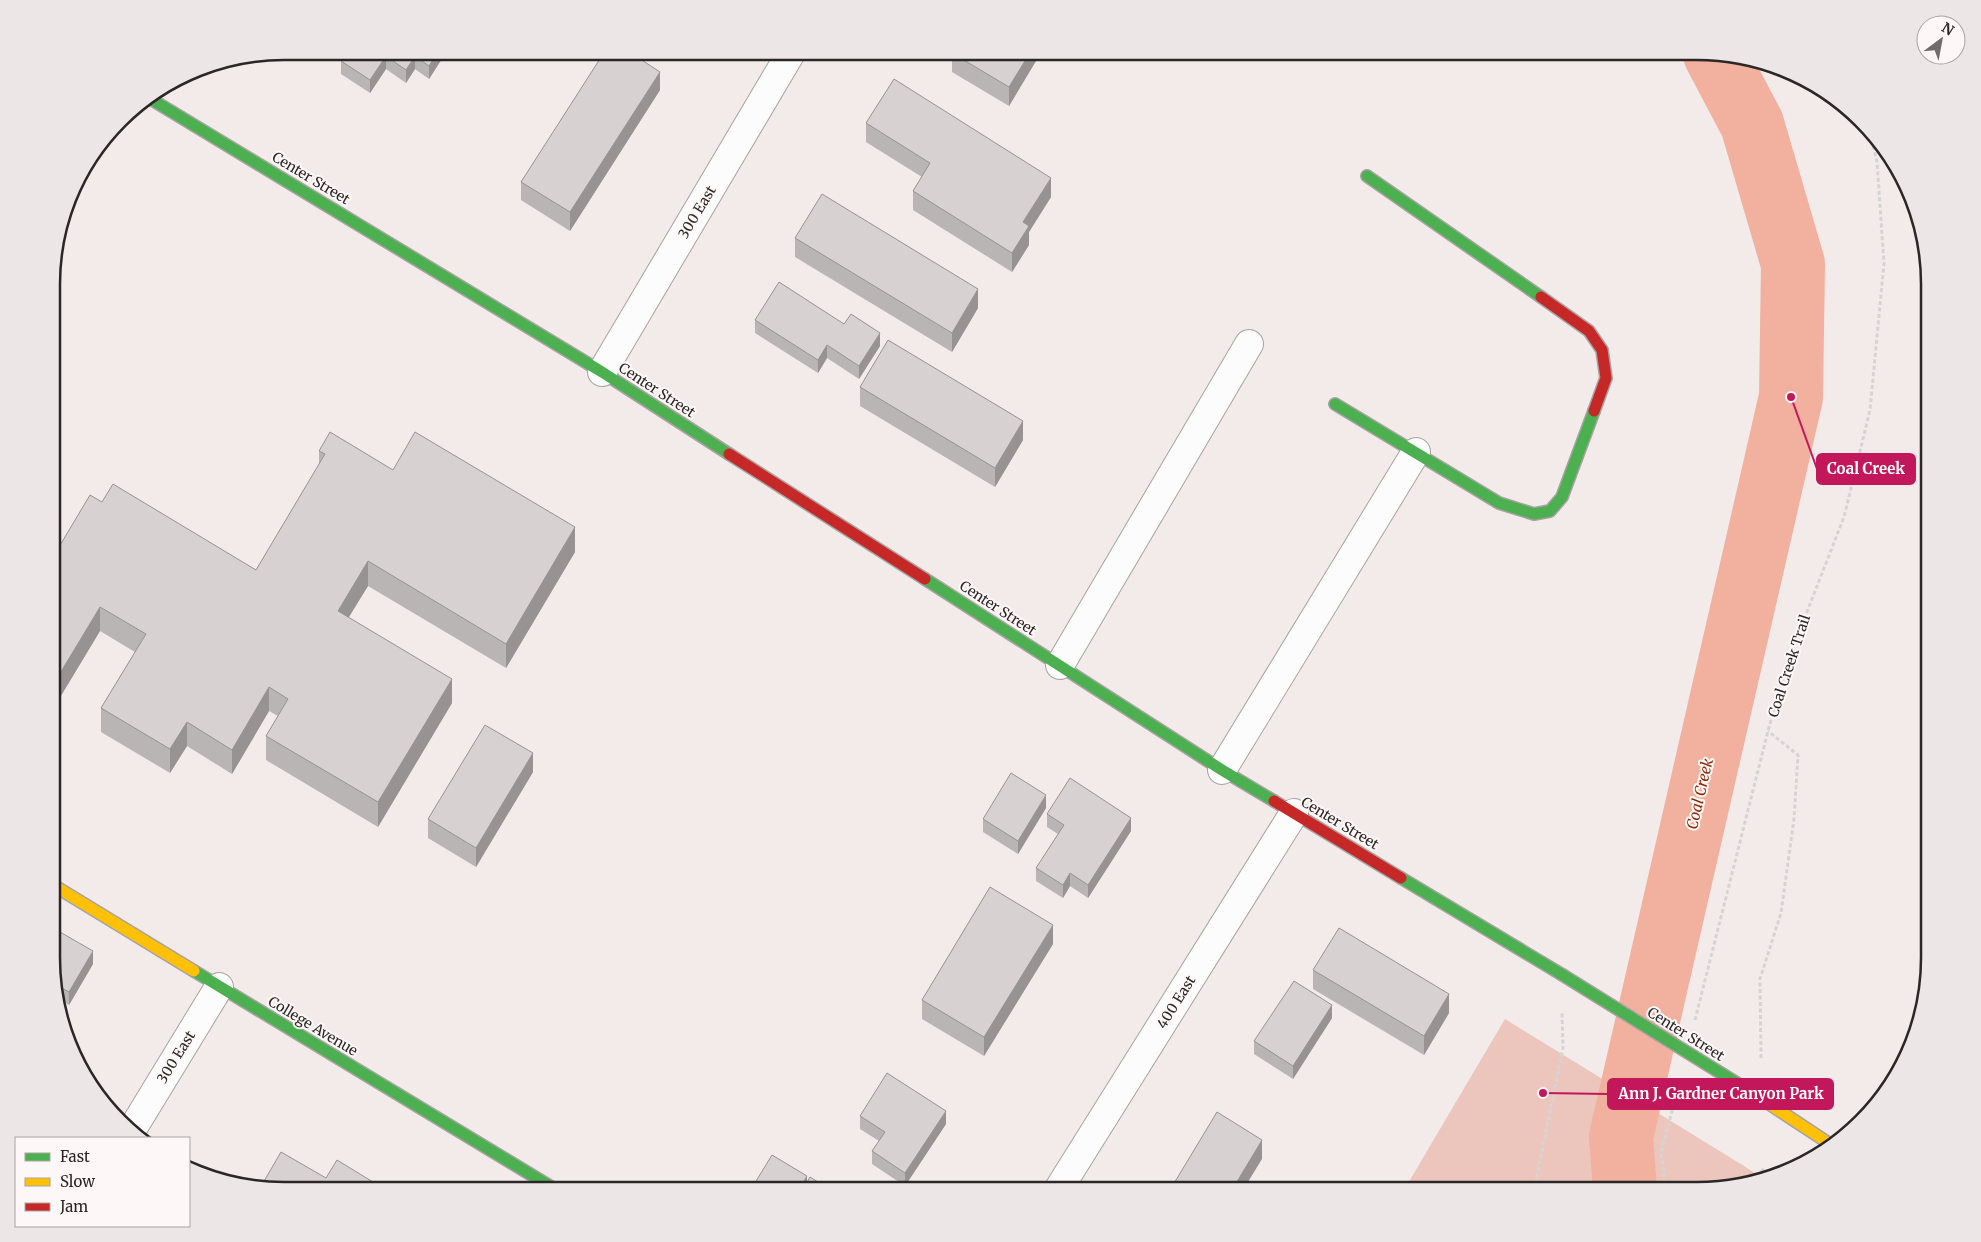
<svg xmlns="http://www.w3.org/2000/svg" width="1981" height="1242" font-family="Merriweather,serif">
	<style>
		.green { fill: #ecc6bc }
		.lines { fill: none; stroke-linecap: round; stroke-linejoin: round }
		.river { stroke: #f2b09e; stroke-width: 64 }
		.street-casing { stroke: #a8a3a2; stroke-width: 30 }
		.fast-casing { stroke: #a8a3a2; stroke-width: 14 }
		.slow-casing { stroke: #a8a3a2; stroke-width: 14 }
		.jam-casing { stroke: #a8a3a2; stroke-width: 14 }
		.path { stroke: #d6d4d3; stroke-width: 3; stroke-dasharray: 4 2.5; stroke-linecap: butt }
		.street { stroke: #fdfcfc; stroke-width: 28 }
		.fast { stroke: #4caf50; stroke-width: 11 }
		.slow { stroke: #ffc107; stroke-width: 11 }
		.jam { stroke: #c62828; stroke-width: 11 }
		.fast-bridge-casing { stroke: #a8a3a2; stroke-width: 14; stroke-linecap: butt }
		.fast-bridge { stroke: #4caf50; stroke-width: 11 }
		.wall { fill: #b9b5b4 }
		.shaded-wall { fill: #969392 }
		.building { fill: #d7d2d1; stroke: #969392 }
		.labels { text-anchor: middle; stroke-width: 4; stroke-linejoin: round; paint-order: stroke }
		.street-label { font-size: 14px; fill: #2b2726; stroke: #fdf8f7 }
		.water-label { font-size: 15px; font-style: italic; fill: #912603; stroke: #fdf8f7 }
		.rim { fill: none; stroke: #2b2726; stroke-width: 2.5 }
		.leader { fill: none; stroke: #c2185b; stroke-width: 2 }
		.callout-dot { fill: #c2185b; stroke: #fdf8f7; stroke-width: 2 }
		.callout { fill: #c2185b; stroke: #c2185b; stroke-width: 2 }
		.callout-label { font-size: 15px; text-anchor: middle; font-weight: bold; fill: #fff }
	</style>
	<rect width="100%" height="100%" fill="#f2ebea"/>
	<path class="green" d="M1505 1019 1744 1166 1759 1176 1712 1190H1404Z"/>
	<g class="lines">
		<path class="river" d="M1625 1190 1621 1137 1791 397 1793 264 1752 124 1715 54"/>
		<g class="street-casing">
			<path id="street" d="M602 372 792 51
				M1060 665 1249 344
				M1222 770 1416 452
				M133 1128 219 987
				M1058 1190 1294 813"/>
		</g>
		<g class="fast-casing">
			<path id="fast" d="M149 98 602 372 729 454
				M1367 176 1541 297
				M1335 404 1499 503 1534 514 1550 511 1562 497 1594 411
				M925 579 1222 770 1274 801
				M1401 878 1561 974
				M194 971 558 1191"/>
		</g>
		<g class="slow-casing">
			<path id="slow" d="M53 885 194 971
				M1748 1090 1830 1144"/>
		</g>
		<g class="jam-casing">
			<path id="jam" d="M1541 297 1589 331 1602 350 1606 378 1594 411
				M729 454 925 579
				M1274 801 1401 878"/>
		</g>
		<path class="path" d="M1695 1020 1768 731 1787 663 1844 517 1870 410 1884 263 1877 162 1872 140
			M1761 1058 1760 979 1781 913 1794 819 1798 755 1768 731
			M1757 1177 1765 1167
			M1534 1190 1563 1048 1562 1012
			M1666 1190 1661 1153 1679 1084"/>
		<use href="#street" class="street"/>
		<use href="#fast" class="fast"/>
		<use href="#slow" class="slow"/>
		<use href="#jam" class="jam"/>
		<g class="fast-bridge-casing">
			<path id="fast-bridge" d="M1561 974 1748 1090"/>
		</g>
		<use href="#fast-bridge" class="fast-bridge"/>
	</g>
	<path class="wall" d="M348 51H447L429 79 415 69 406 83 386 69 370 93 341 74V61Z
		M953 51H1042L1009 106 952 72V53Z
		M660 90 570 231 521 200V182Z
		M866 123 1051 197 1029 232V245L1012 272 913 210V191L922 177 866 142Z
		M795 238 978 308 952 352 795 257Z
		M755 320 880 346 859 379 827 358 818 373 755 333Z
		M860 387 1023 440 995 487 860 406Z
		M319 451 393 470 575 552 506 668 368 586 348 617 452 703 378 827 266 760V736L278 716 269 711 232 774 187 746 170 773 101 732V708L135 652 100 631 53 709V557L102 502 256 570 319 465Z
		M533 772 476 867 428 838V819Z
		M1046 808 1018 854 983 832V819Z
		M1047 814 1131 831 1088 898 1070 886 1063 898 1036 881V868L1058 834 1047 827Z
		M53 928 93 964 69 1005 57 998 53 988Z
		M1053 944 984 1056 922 1019V1000Z
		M1313 970 1449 1013 1424 1055 1313 989Z
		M1332 1018 1293 1079 1254 1054V1041Z
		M860 1116 946 1124 905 1186 872 1164V1151L879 1141 860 1129Z"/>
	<path class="shaded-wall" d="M438 51H447L429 79V66Z
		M1031 51H1042L1009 106V87Z
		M386 56V69L370 93V80Z
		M415 56V69L406 83V70Z
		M660 72V90L570 231V212Z
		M1051 178V197L1029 232V245L1012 272V253L1023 222Z
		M978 289V308L952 352V333Z
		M880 333V346L859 379V366Z
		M827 345V358L818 373V360Z
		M1023 421V440L995 487V468Z
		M575 527V552L506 668V644Z
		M368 561V586L338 635V611Z
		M100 607V631L53 709V685Z
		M452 679V703L378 827V802Z
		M269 687V711L232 774V750Z
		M187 722V746L170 773V749Z
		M533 753V772L476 867V848Z
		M1046 795V808L1018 854V841Z
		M1131 818V831L1088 898V885Z
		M1070 873V886L1063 898V885Z
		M1053 925V944L984 1056V1037Z
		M93 951V964L69 1005V992Z
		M1449 994V1013L1424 1055V1036Z
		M1332 1005V1018L1293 1079V1066Z
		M946 1111V1124L905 1186V1173Z
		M1262 1140V1159L1243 1190H1232Z
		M807 1176V1189L806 1191H798Z
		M373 1182V1191H367Z"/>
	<path class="building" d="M348 51H438L429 66 415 56 406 70 386 56 370 80 341 61Z
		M605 51H628L660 72 570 212 521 182Z
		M953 51H1031L1009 87 952 53Z
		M894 79 1051 178 1023 222 1029 226 1012 253 913 191 930 163 866 123Z
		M822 194 978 289 952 333 795 238Z
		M779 282 844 324 851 314 880 333 859 366 827 345 818 360 755 320Z
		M888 340 1023 421 995 468 860 387Z
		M330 432 393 470 415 432 575 527 506 644 368 561 338 611 452 679 378 802 266 736 288 699 269 687 232 750 187 722 170 749 101 708 146 634 100 607 53 685V557L90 495 102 502 113 484 256 570 325 454 319 451Z
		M485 725 533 753 476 848 428 819Z
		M1011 773 1046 795 1018 841 983 819Z
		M1070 778 1131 818 1088 885 1070 873 1063 885 1036 868 1064 825 1047 814Z
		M990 887 1053 925 984 1037 922 1000Z
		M53 928 93 951 69 992 53 983Z
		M1339 928 1449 994 1424 1036 1313 970Z
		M1294 981 1332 1005 1293 1066 1254 1041Z
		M887 1073 946 1111 905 1173 872 1151 885 1132 860 1116Z
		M1217 1112 1262 1140 1232 1190H1170Z
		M281 1152 326 1178 337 1160 373 1182 367 1191H284L260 1188Z
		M772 1155 807 1176 798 1191H750Z
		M810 1177 832 1191H802Z"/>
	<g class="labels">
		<g class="street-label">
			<text transform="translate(311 178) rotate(31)" y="5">Center Street</text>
			<text transform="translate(697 212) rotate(-59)" y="5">300 East</text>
			<text transform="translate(657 390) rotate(33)" y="5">Center Street</text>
			<text transform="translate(998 608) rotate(33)" y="5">Center Street</text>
			<text transform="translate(1789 666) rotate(-72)" y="5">Coal Creek Trail</text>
			<text transform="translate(1340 823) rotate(31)" y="5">Center Street</text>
			<text transform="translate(1176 1002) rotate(-58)" y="5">400 East</text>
			<text transform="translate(313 1026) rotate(31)" y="5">College Avenue</text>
			<text transform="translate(1686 1034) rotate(32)" y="5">Center Street</text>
			<text transform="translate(176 1057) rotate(-58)" y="5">300 East</text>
		</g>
		<g class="water-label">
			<text transform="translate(1700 794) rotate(-77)" y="5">Coal Creek</text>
		</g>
	</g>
	<path d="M0 0H1981V1242H0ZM284 60H1697A224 224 0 0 1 1921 284V958A224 224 0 0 1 1697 1182H284A224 224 0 0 1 60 958V284A224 224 0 0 1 284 60Z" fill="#ece7e6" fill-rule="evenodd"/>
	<path class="rim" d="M284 60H1697A224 224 0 0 1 1921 284V958A224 224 0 0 1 1697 1182H284A224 224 0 0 1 60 958V284A224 224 0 0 1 284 60Z"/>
	<path class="leader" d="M1791 397L1817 469M1543 1093L1608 1094"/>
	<g class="callout-dot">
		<circle cx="1791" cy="397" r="5"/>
		<circle cx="1543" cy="1093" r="5"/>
	</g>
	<g class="callout">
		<rect x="1817" y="454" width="98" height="30" rx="5"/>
		<rect x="1608" y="1079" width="225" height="30" rx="5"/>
	</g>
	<g class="callout-label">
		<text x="1866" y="474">Coal Creek</text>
		<text x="1721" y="1099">Ann J. Gardner Canyon Park</text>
	</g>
	<rect x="15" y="1137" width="175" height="90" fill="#fdf8f7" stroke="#a9a4a3"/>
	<rect x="25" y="1153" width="25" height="8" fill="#4caf50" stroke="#a9a4a3"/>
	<text x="60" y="1162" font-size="15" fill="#2b2726">Fast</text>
	<rect x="25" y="1178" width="25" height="8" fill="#ffc107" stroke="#a9a4a3"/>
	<text x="60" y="1187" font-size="15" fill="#2b2726">Slow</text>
	<rect x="25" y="1203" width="25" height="8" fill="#c62828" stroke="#a9a4a3"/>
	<text x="60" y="1212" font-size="15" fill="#2b2726">Jam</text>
	<g transform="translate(1941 40) rotate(32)"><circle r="24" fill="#fdf8f7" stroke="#a9a4a3"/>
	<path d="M0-4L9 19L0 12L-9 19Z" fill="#716c6b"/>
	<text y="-8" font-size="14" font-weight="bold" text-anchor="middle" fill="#2b2726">N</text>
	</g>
</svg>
